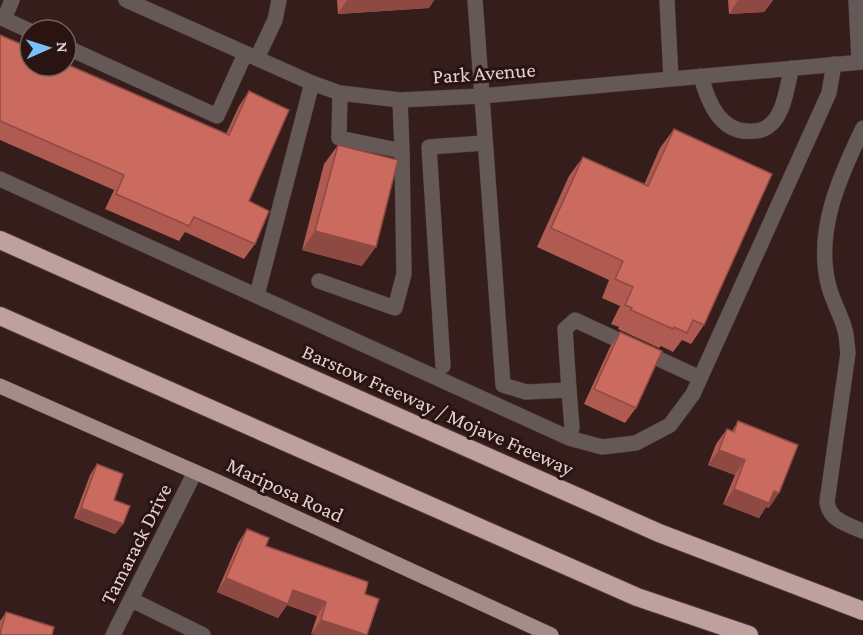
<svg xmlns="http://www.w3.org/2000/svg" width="863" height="635" font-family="'Crimson Pro',serif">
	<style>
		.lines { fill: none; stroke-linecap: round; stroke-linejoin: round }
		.minor-casing { stroke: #503a37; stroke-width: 16 }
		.major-casing { stroke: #503a37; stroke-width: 16 }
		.highway-casing { stroke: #503a37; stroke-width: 20 }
		.minor { stroke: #655957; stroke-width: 15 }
		.major { stroke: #a58c88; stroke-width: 15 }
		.highway { stroke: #bea19c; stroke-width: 18 }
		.wall { fill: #af5b51 }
		.shaded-wall { fill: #8e4a42 }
		.building { fill: #cb6a5e; stroke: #8e4a42; stroke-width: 1.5 }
		.labels { text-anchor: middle; stroke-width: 6; stroke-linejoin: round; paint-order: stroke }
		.street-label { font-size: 21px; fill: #e1d1cf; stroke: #291411 }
	</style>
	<rect width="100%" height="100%" fill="#341d1a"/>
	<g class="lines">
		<g class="minor-casing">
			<path id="minor" d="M12 0 4 19 30 31
				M126 0 312 83 340 93 400 100 481 96 863 62
				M475 0 503 385 526 392 569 390 572 427 569 438
				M667 0 671 79
				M856 0 859 62
				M66 47 217 116 245 54
				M257 58 275 20 279 0
				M701 76C708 103 721 135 754 131 762 131 768 128 774 121 785 108 787 85 792 68
				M340 93 339 138 402 151 400 100
				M863 128C840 176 814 232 829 287 833 302 841 315 845 330 847 338 847 346 848 353L827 502C829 520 848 525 863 531
				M0 179 569 438 602 447 636 443 670 425 693 394 829 93 834 64
				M319 281 395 308 404 274 402 151
				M257 295 312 83
				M443 366 429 147 484 143
				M569 390 565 329 575 320 700 378
				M132 600 203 635
				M113 635 195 472"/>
		</g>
		<g class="major-casing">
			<path id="major" d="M0 386 218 482 551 635"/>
		</g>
		<g class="highway-casing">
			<path id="highway" d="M0 240 659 533 863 611
				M0 316 637 597 749 635"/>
		</g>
		<use href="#minor" class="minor"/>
		<use href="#major" class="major"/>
		<use href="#highway" class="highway"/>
	</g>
	<path class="wall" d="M337 0H434L429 8 338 14Z
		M728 0H773L764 12 729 14Z
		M0 35 226 134 239 106 249 91V201L255 244 244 259 185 232 179 241 105 209 114 190 0 140Z
		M674 129 704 325 691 344 682 340 673 352 661 346 659 348 618 329 619 327 611 324 620 306 602 298 609 280 537 247 569 176 583 157 644 185 660 148Z
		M338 145 362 266 302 250 324 164Z
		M620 332 636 408 625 423 584 404 610 347Z
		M738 421 769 508 766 507 759 518 723 504 735 475 708 465 716 444 727 429 732 431Z
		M97 464 123 524 115 534 74 518 90 475Z
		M247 529 266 546 368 582 311 634 317 616 287 605 278 618 217 592 238 543Z
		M6 612 0 635V621Z"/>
	<path class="shaded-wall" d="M347 0H434L429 8 338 14Z
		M738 0H773L764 12 729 14Z
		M315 231 376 247 362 266 302 250Z
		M719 450 745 460 735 475 708 465Z
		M734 489 774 491 779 493 769 508 766 507 759 518 723 504Z
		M81 508 123 524 115 534 74 518Z
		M226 578 293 590 326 602 317 616 287 605 278 618 217 592Z
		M321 620 367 635H315L311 634Z"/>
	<path class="building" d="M0 35 30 48V66H66V64L229 135 249 91 289 110 249 201 269 211 255 244 194 217 189 226 116 194 124 175 0 121Z
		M674 129 772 174 704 325 693 320 687 333 674 327 673 329 631 310 632 308 625 305 633 287 615 279 623 261 551 228 583 157 648 186Z
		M338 145 398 160 376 247 315 231Z
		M620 332 662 351 636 408 594 389Z
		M738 421 798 445 779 493 774 491 769 503 734 489 745 460 719 450 727 429 734 432Z
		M97 464 123 474 114 500 130 506 123 524 81 508Z
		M247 529 269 538 266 546 368 582 365 594 379 599 367 635 321 620 326 602 293 590 288 604 226 578Z
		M6 612 54 627 52 635H3L0 634Z"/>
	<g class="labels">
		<g class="street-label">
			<text transform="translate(484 73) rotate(-4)" y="7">Park Avenue</text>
			<text transform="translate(438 410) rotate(24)" y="7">Barstow Freeway / Mojave Freeway</text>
			<text transform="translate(285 490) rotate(25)" y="7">Mariposa Road</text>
			<text transform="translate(136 544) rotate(-63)" y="7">Tamarack Drive</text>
		</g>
	</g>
	<g transform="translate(48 48) rotate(87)"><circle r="28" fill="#291411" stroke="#73605d" stroke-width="1.5"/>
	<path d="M0-4.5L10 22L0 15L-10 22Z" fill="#79bff8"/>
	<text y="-9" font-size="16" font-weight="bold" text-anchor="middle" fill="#e1d1cf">N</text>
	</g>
</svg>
